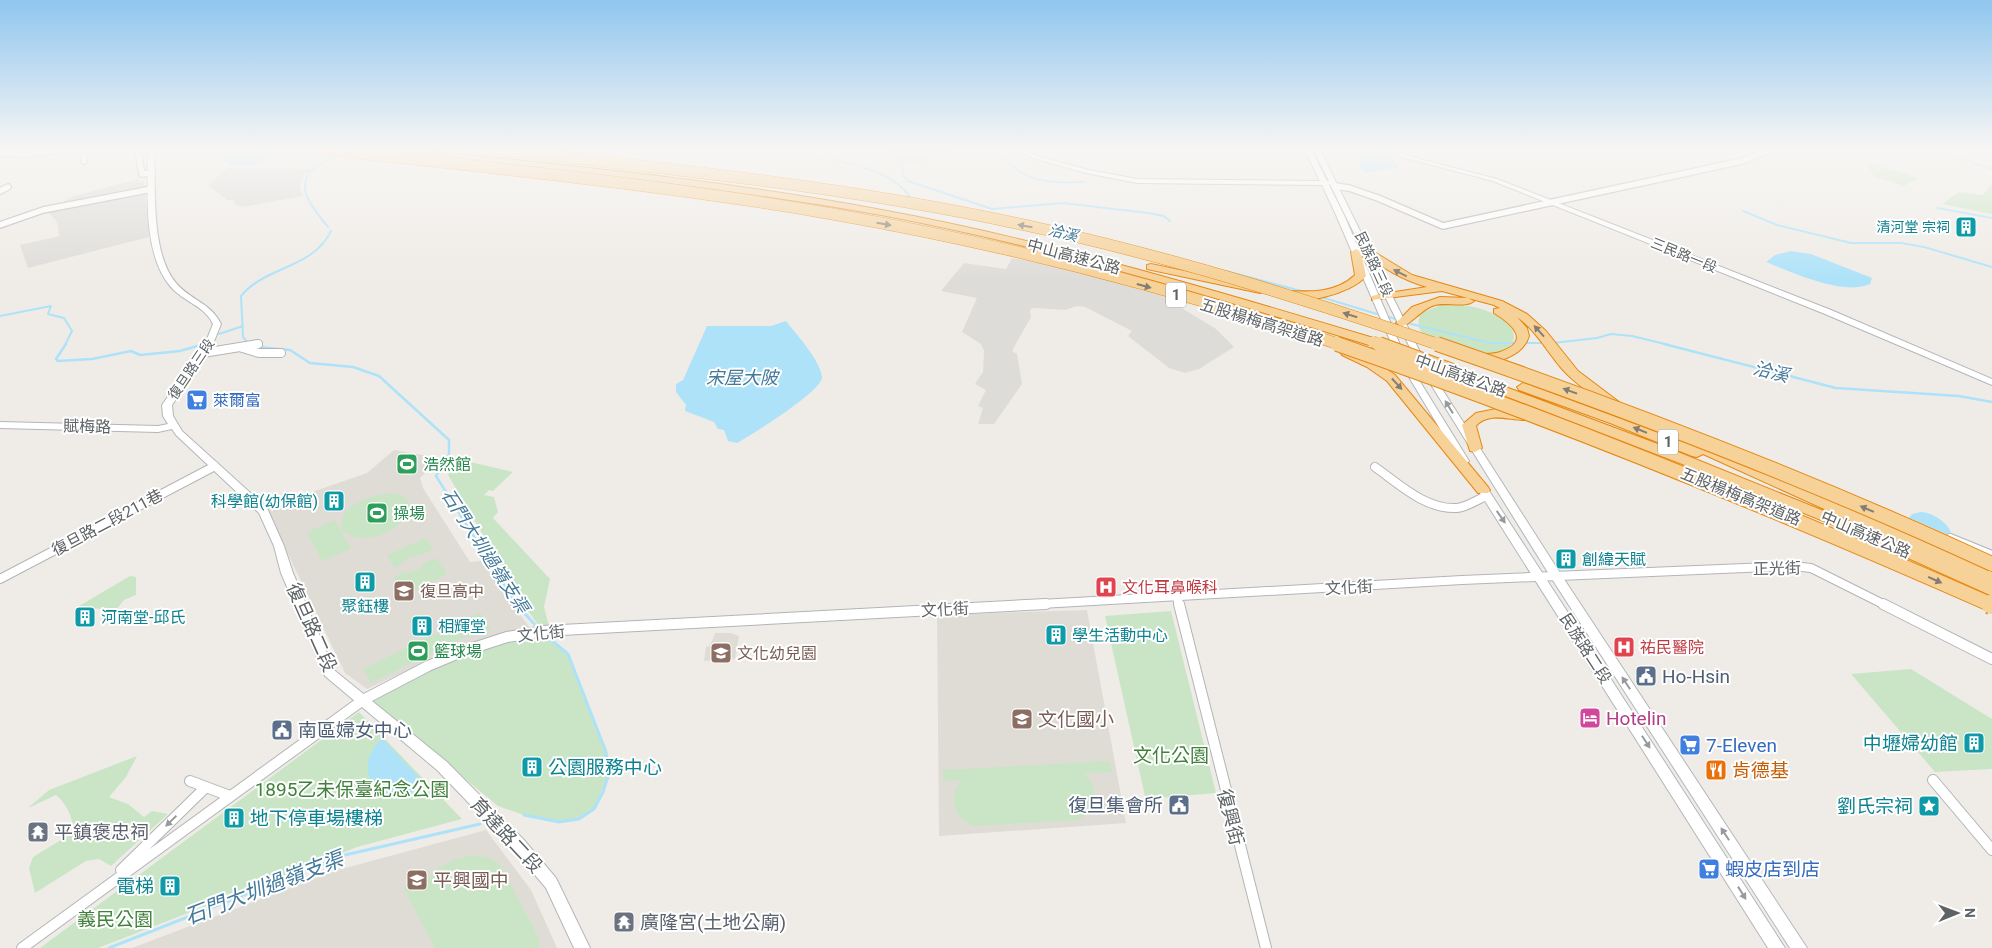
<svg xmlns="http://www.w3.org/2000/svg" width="1992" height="948" font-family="Roboto,'Noto Sans TC',sans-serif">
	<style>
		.industrial { fill: #dedcd9 }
		.education { fill: #dfdcd5 }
		.green { fill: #cae5c6 }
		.water { fill: #ade2f9 }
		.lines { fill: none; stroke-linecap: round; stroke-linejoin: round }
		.stream-far2 { stroke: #ade2f9; stroke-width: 2 }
		.stream-far1 { stroke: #ade2f9; stroke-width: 2.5 }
		.stream { stroke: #ade2f9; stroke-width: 3 }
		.street-far2-casing { stroke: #b2b5b8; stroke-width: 8 }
		.street-far1-casing { stroke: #b2b5b8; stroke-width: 10 }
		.street-casing { stroke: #b2b5b8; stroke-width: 12 }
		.secondary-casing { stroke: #b3b7ba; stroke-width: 2 }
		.highway-casing { stroke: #e78710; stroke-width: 2 }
		.street-far2 { stroke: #fff; stroke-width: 5.5 }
		.street-far1 { stroke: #fff; stroke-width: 8 }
		.street { stroke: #fff; stroke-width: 10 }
		.secondary { fill: #fff; fill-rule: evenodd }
		.highway { fill: #f6d198; fill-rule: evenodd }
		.highway-bridge-far2-casing { stroke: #e78710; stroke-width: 12; stroke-linecap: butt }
		.highway-bridge-far1-casing { stroke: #e78710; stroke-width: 16; stroke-linecap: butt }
		.highway-bridge-casing { stroke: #e78710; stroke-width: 21; stroke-linecap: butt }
		.highway-bridge-far2 { stroke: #f6d198; stroke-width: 11 }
		.highway-bridge-far1 { stroke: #f6d198; stroke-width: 14 }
		.highway-bridge { stroke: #f6d198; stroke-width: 18 }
		.oneway { fill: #847e72 }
		.oneway2 { fill: #969a9c }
		.labels { text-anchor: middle; stroke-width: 4; stroke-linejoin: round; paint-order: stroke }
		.far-culture-label { font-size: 14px; fill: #0d838f; stroke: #fff; text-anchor: end }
		.far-street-label { font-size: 14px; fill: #5e6366; stroke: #fff }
		.far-water-label { font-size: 15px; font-style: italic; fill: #43799a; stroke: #fff }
		.shield { fill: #fff; stroke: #8e9294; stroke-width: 1 }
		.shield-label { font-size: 15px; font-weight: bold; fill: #5e6366 }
		.street-label { font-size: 16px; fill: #5e6366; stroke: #fff }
		.shop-label { font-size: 16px; fill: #366cbe; stroke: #fff; text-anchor: start }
		.leisure-label { font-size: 16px; fill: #27864d; stroke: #fff; text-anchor: start }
		.culture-label { font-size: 16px; fill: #0d838f; stroke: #fff; text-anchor: start }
		.health-label { font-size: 16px; fill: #be3a42; stroke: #fff; text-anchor: start }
		.education-label { font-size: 16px; fill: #785e54; stroke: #fff; text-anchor: start }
		.water-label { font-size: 18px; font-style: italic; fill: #43799a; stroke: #fff }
		.near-street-label { font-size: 19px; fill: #5e6366; stroke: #fff }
		.near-service-label { font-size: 19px; fill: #4e5e75; stroke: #fff; text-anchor: start }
		.near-hotel-label { font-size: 19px; fill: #b23c85; stroke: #fff; text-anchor: start }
		.near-education-label { font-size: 19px; fill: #785e54; stroke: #fff; text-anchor: start }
		.near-culture-label { font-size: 19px; fill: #0d838f; stroke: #fff; text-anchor: end }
		.near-shop-label { font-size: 19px; fill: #366cbe; stroke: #fff; text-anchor: start }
		.near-park-label { font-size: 19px; fill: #40813b; stroke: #fff }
		.near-food-label { font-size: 19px; fill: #c56008; stroke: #fff; text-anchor: start }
		.near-worship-label { font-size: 19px; fill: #5b616d; stroke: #fff; text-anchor: start }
		.near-water-label { font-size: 21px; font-style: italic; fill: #43799a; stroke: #fff }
	</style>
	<rect width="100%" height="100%" fill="#efece7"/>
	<path class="industrial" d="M882 148H928L940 151 944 148H964L954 152 938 154 920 164 905 165Z
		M229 168H256L312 169 302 178 300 188 303 196 242 207 235 204 233 200H227L209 186 223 171Z
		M139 179V182L144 181 149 237 28 268 20 245 59 236 57 222 47 211 74 196Z
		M1012 258 1055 265 1162 296 1216 329 1234 347 1199 369 1185 373 1169 368 1128 336 1132 331 1085 307 1077 306 1065 310 1033 308 1030 310 1031 317 1012 351 1017 354 1022 384 994 424H978L983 408 978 406 986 390 975 384 983 372 984 351 981 344 962 332 977 298 941 291 964 263 1006 269Z"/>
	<path class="education" d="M394 450 440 458 420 478 423 488 470 562 481 561 530 628 495 636 447 652 367 689 345 673 266 508 367 473Z
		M1087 610 1126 823 939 836 937 615Z
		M715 633H731L739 636 735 659 704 661 706 647 710 646Z
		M486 830 531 890 557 948H132L338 870Z"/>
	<path class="green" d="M1865 161 1919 178 1904 186 1874 176Z
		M1992 184V214L1942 204 1959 192 1983 195Z
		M1455 304C1473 306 1494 310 1508 324 1525 342 1502 356 1484 355 1477 355 1432 340 1426 336 1417 331 1417 321 1421 313L1441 305Z
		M457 459 513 472 493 491 489 490 484 495 494 497 498 512 493 518 550 579 544 607 549 626 540 628 525 606 448 475Z
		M390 493C444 500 374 559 342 530 336 506 371 495 390 493Z
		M335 520 351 549 322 561 307 532Z
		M426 538 433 550 403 560 404 563 394 568 387 555Z
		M436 558 447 574 404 596 394 577 403 572 409 573 421 568 422 564Z
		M130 576 136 577V595L124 600 115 611 79 606Z
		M1171 611 1216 793 1148 799 1146 801 1105 616Z
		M480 612 491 629 463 638 371 683 363 669Z
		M542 635 568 654 606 752 609 773 594 809 579 819 559 822 524 815 498 806 370 700 435 663 507 637Z
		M1911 669 1992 719V769L1935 772 1851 674Z
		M359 712 462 819 357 847 98 948H40Z
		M137 756 126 777 109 797 128 804 144 817 152 811 168 814 111 866 99 859 86 861 35 893 29 868 33 857 74 832C72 817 68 805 56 795L28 808 49 790Z
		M1110 761 1112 772 1084 773C1101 789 1096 806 1079 820L974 826C953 817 947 797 962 780L943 781V770Z
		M477 855 493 859 500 864 539 938V948H435L403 887 420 875 424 882C439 865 454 857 477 855Z"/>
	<path class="water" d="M236 148H279C265 163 247 170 227 165L228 162 224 161 225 156Z
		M1357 153 1390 156 1399 167 1367 173 1358 167 1363 163 1354 156Z
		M1791 251 1811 254 1872 278 1870 284C1842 296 1794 273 1766 262L1775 255Z
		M786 321C797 335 820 360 822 377 823 391 751 435 737 443L728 441 724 430 718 429 714 422 685 411 686 405 676 392V384L683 380 707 326H771Z
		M1921 512C1931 512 1949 523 1951 533L1949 535 1909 518 1912 514Z
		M382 738 426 785C387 815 345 775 382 738Z"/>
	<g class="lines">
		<path class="stream-far2" d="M557 148 588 151 604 148
			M768 148 823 158
			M879 148 902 165 903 176 908 181 992 209 1063 203 1148 213 1164 216 1170 221
			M996 148C1023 183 1043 183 1084 182
			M1926 148 1992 169
			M832 159C860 167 897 173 912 200
			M1937 208 1992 218
			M1743 211 1777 225 1851 243H1901L1924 247 1992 267
			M328 227C317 212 295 192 310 172 316 165 332 159 340 154
			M1226 271 1305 292
			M1321 297 1377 314
			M0 316 51 306 48 314 64 318 72 331 65 345
			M1389 317 1399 320
			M1407 323 1490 343H1516
			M219 334 243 326
			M248 343 243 337 241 296C265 266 313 269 331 231
			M1526 343H1544
			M1553 343 1597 338 1611 334 1632 336 1669 345
			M199 345 204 344"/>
		<path class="stream-far1" d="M66 344 56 359 58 361 92 359 131 351 140 355 180 351 204 344
			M1664 344 1836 388 1959 396 1992 402
			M258 347 290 350 310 363 353 367 379 376 449 440V455L436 476 517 605"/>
		<path class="stream" d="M516 604 538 628
			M524 815 559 822 579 819 594 809 603 792 609 773 606 752 568 654 544 634
			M109 948 345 855 480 824"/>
		<g class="street-far2-casing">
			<path id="street-far2" d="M137 148 142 174 152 173
				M0 153 26 154 80 148
				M84 161 85 148
				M1335 186 1349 188 1378 198 1443 226 1742 161 1774 148
				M0 191 8 187
				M0 225 43 210 152 189
				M250 345 259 344"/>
		</g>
		<g class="street-far1-casing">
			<path id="street-far1" d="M239 347 259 353H281
				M203 353 258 344
				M1375 467C1399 484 1426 510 1457 508 1467 507 1477 500 1486 496
				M1950 538 1992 555
				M0 579 215 466
				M1177 598 1179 605
				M1023 605 1462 580 1793 566 1811 568 1885 605"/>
		</g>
		<g class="street-casing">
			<path id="street" d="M1179 604 1266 948
				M1883 604 1992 659
				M543 631 1046 604
				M1933 780 1992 850
				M190 781 230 796
				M121 870 206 787
				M22 948 363 700 428 666 464 651 507 637 539 632"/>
		</g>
		<g class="secondary-casing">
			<path id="secondary" d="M148 148H154C156 187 150 252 176 283 190 300 210 302 221 324L213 344 172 405 173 416 182 431 267 508 284 546 293 573 334 670 447 762 524 840 556 878 590 948H574L546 888 514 850 437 770 325 676 281 573 274 546 259 513 176 435 172 429 158 432 0 428V422L158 426 168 424 163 416 162 405 205 344 213 324C204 305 183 302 170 286 142 252 148 190 148 148Z
				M1011 148H1019L1040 157 1089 170 1137 179 1320 181 1304 148H1310L1327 181H1329L1313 148H1319L1424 360 1420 363 1416 360 1330 184 1329 185 1344 215 1404 354 1403 356H1397L1396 354 1336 215 1322 185 1137 183 1086 173 1036 159Z
				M1367 148H1377L1497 179 1831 310 1992 379V385L1825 314 1493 181Z
				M1407 364 1411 367 1469 461 1467 463 1464 464 1459 461 1403 367Z
				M1429 372 1433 375 1560 573 1807 948H1790L1552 579 1425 375Z
				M1478 479 1482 480 1785 948H1768L1473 482Z
				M543 627 547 628 549 631 547 634 539 636 535 635 533 632 535 629Z"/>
		</g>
		<g class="highway-casing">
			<path id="highway" d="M371 148H399C561 165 723 180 882 210 1050 241 1214 290 1377 339L1379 342 1377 345H1369C1208 295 1047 246 881 215 714 185 544 169 375 151Z
				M1366 247 1412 275 1502 301 1527 314 1546 331 1578 371 1623 405 1617 409 1612 408C1595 397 1577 385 1563 370 1547 352 1537 331 1517 317L1527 328 1529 336C1523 357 1493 366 1473 361L1471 358 1473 355C1482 353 1491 355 1500 352 1532 341 1512 324 1494 313V309L1500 308 1494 305 1442 291 1372 300V296L1376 295 1427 287C1402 280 1383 268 1362 252L1361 250Z
				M1356 249 1361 252 1366 276C1353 293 1296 309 1280 294L1286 291C1311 292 1336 293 1355 275L1351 252Z
				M1151 264 1260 287 1266 290 1260 293 1147 269V265Z
				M1440 297 1468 298 1474 301C1466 308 1446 302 1435 305 1421 309 1412 324 1402 326L1396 323 1412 307Z
				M1346 348 1375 361 1395 375 1488 487 1490 490 1488 493H1478L1387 381 1367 367 1342 355 1340 352 1342 349Z
				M1455 368 1663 446 1866 528 1703 454 1697 457 1692 456 1610 423 1519 390 1517 387 1523 383 1527 384 1683 442 1684 439H1694L1992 572V596L1855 534 1721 479 1451 375 1449 372 1451 369Z
				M1496 409 1527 412 1533 416C1523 428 1493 407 1476 426L1482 448 1475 452 1470 451 1462 425 1476 413Z"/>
		</g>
		<use href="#street-far2" class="street-far2"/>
		<use href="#street-far1" class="street-far1"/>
		<use href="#street" class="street"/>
		<use href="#secondary" class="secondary"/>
		<use href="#highway" class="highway"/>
		<g class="highway-bridge-far2-casing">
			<path id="highway-bridge-far2" d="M315 148C488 168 661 184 832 214 1004 244 1176 289 1341 345
				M483 148C669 169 856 187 1038 228 1175 258 1308 300 1440 345
				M1373 342 1382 345"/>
		</g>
		<g class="highway-bridge-far1-casing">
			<path id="highway-bridge-far1" d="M1337 344C1560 421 1777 510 1992 605
				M1379 344 1455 372
				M1437 344C1625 409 1811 480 1992 564"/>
		</g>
		<g class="highway-bridge-casing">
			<path id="highway-bridge" d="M1990 604 1992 605"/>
		</g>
		<use href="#highway-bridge-far2" class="highway-bridge-far2"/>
		<use href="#highway-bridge-far1" class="highway-bridge-far1"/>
		<use href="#highway-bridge" class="highway-bridge"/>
	</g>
	<defs><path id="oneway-solid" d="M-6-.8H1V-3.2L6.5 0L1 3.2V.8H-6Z" transform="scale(1.25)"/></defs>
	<g class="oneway">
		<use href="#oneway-solid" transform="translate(884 224) rotate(10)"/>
		<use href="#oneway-solid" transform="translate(1025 226) rotate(-170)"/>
		<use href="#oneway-solid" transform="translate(1400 273) rotate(-153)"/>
		<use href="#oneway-solid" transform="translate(1144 286) rotate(15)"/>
		<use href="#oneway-solid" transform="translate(1350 315) rotate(-162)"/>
		<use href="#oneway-solid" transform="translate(1539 331) rotate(-132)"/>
		<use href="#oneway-solid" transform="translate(1397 384) rotate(47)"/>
		<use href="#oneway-solid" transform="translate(1570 391) rotate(-160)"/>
		<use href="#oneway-solid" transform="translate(1640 430) rotate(-158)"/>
		<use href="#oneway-solid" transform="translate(1867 509) rotate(-157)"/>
		<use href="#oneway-solid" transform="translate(1935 580) rotate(24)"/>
	</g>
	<g class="oneway2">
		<use href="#oneway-solid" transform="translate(1449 407) rotate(-122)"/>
		<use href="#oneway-solid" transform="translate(1501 517) rotate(55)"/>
		<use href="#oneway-solid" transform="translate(1626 683) rotate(-123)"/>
		<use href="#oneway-solid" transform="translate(1646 742) rotate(57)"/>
		<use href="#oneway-solid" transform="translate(171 821) rotate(136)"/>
		<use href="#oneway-solid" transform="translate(1725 834) rotate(-123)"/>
		<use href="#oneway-solid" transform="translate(1742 893) rotate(58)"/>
	</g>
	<linearGradient id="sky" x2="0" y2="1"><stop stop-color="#90c6ef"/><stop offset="0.53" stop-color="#f8f6f4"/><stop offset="1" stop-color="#f8f6f4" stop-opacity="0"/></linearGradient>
	<rect width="1992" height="281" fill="url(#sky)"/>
	<defs>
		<g id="building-square" transform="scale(1.125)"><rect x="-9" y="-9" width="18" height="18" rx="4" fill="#0f9aa8" stroke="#fff"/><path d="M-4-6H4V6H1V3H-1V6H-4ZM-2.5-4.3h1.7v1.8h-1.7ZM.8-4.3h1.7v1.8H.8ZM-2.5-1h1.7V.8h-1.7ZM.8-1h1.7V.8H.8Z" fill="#fff"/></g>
		<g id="supermarket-square" transform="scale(1.125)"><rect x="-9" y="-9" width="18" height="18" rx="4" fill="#3f7fe0" stroke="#fff"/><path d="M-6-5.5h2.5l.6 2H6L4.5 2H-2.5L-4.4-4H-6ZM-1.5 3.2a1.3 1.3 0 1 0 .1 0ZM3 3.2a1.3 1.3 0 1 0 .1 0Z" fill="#fff"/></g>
		<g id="stadium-square" transform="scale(1.125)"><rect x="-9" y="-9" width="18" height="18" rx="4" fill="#2e9e5b" stroke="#fff"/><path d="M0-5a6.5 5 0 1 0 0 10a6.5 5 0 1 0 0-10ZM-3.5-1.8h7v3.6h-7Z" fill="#fff"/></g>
		<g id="hospital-square" transform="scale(1.125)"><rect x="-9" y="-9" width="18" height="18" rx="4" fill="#e0444e" stroke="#fff"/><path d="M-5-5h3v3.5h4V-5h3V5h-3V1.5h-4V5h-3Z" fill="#fff"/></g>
		<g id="school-square" transform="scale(1.125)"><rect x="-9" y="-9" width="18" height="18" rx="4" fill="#8d6e63" stroke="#fff"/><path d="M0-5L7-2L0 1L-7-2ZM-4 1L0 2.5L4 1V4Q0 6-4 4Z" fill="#fff"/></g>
		<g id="civic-square" transform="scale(1.125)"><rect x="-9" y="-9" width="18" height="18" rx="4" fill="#5c6f8a" stroke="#fff"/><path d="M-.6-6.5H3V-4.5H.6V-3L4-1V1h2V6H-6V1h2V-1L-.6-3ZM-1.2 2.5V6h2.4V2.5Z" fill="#fff"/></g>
		<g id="hotel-square" transform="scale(1.125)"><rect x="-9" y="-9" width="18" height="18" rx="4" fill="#d1479c" stroke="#fff"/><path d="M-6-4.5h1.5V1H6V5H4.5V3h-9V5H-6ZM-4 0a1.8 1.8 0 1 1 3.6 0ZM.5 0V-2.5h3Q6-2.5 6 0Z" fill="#fff"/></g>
		<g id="restaurant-square" transform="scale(1.125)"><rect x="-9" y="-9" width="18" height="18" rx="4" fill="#e8710a" stroke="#fff"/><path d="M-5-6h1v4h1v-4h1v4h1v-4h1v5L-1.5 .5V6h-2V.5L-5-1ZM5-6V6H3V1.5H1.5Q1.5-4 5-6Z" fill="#fff"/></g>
		<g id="sight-square" transform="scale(1.125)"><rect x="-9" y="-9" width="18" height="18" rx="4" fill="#0f9aa8" stroke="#fff"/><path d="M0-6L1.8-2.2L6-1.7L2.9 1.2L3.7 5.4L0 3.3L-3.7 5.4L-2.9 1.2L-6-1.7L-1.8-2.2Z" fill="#fff"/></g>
		<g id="temple-square" transform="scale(1.125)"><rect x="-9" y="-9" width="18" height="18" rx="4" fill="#6b7280" stroke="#fff"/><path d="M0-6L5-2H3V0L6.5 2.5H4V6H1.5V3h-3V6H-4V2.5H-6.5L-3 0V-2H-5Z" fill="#fff"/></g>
	</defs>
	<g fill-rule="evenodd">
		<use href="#building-square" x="1966" y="227"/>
		<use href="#supermarket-square" x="197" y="400"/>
		<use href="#stadium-square" x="407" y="464"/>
		<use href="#building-square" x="334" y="501"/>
		<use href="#stadium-square" x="377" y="513"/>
		<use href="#building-square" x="1566" y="559"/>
		<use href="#building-square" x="365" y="582"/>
		<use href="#hospital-square" x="1106" y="587"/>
		<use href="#school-square" x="404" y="591"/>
		<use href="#building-square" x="85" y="617"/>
		<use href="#building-square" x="422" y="626"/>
		<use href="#building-square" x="1056" y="635"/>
		<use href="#hospital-square" x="1624" y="647"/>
		<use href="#stadium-square" x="418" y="651"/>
		<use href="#school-square" x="721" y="653"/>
		<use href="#civic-square" x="1646" y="676"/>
		<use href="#hotel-square" x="1590" y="718"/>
		<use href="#school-square" x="1022" y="719"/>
		<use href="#civic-square" x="282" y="730"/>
		<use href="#building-square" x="1974" y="743"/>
		<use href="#supermarket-square" x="1690" y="745"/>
		<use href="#building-square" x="532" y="767"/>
		<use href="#restaurant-square" x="1716" y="770"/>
		<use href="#civic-square" x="1179" y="805"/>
		<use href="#sight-square" x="1929" y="806"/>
		<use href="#building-square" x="234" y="818"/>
		<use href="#temple-square" x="38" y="832"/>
		<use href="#supermarket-square" x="1709" y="869"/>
		<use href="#school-square" x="417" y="880"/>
		<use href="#building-square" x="170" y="886"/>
		<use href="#temple-square" x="624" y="922"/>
	</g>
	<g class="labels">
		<g class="far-culture-label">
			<text x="1950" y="232">清河堂 宗祠</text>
		</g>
		<g class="far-street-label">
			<text transform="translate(1684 255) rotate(22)" y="5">三民路一段</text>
			<text transform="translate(1374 264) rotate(65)" y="5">民族路三段</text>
			<text transform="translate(191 369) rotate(-56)" y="5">復旦路三段</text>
		</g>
		<g class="far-water-label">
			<text transform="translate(1063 233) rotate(14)" y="5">洽溪</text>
		</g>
		<g class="shield">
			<rect x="1166" y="282.5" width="20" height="25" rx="4"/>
			<rect x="1658" y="429.5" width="20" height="25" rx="4"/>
		</g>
		<g class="shield-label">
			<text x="1176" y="300">1</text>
			<text x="1668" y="447">1</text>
		</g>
		<g class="street-label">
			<text transform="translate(1074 256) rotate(15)" y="6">中山高速公路</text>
			<text transform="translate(1262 322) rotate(17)" y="6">五股楊梅高架道路</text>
			<text transform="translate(1461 375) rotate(20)" y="6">中山高速公路</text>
			<text transform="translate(87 426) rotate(1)" y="6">賦梅路</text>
			<text transform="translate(1741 496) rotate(22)" y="6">五股楊梅高架道路</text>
			<text transform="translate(107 522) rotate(-28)" y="6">復旦路二段211巷</text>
			<text transform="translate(1866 534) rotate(23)" y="6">中山高速公路</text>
			<text transform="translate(1777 568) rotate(-1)" y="6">正光街</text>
			<text transform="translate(1349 587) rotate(-3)" y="6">文化街</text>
			<text transform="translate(945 609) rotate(-3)" y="6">文化街</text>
			<text transform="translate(541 633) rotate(-6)" y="6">文化街</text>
			<text transform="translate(1586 648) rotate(57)" y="6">民族路二段</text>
		</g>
		<g class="shop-label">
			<text x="213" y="406">萊爾富</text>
		</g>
		<g class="leisure-label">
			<text x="423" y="470">浩然館</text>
			<text x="393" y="519">操場</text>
			<text x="434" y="657">籃球場</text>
		</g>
		<g class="culture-label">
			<text x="318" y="507" text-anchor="end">科學館(幼保館)</text>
			<text x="1582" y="565">創緯天賦</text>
			<text x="365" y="612" text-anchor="middle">聚鈺樓</text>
			<text x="101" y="623">河南堂-邱氏</text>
			<text x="438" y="632">相輝堂</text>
			<text x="1072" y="641">學生活動中心</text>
		</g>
		<g class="health-label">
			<text x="1122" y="593">文化耳鼻喉科</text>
			<text x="1640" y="653">祐民醫院</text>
		</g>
		<g class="education-label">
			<text x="420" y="597">復旦高中</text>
			<text x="737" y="659">文化幼兒園</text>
		</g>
		<g class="water-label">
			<text transform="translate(1771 372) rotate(14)" y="6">洽溪</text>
			<text x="742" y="384">宋屋大陂</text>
			<text transform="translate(485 551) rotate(57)" y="6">石門大圳過嶺支渠</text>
		</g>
		<g class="near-street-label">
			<text transform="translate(312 627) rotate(66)" y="7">復旦路二段</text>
			<text transform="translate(1231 817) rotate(76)" y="7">復興街</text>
			<text transform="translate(507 835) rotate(47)" y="7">育達路二段</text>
		</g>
		<g class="near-service-label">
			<text x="1662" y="683">Ho-Hsin</text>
			<text x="298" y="737">南區婦女中心</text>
			<text x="1163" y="812" text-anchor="end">復旦集會所</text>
		</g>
		<g class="near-hotel-label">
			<text x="1606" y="725">Hotelin</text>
		</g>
		<g class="near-education-label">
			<text x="1038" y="726">文化國小</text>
			<text x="433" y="887">平興國中</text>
		</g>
		<g class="near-culture-label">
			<text x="1958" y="750">中壢婦幼館</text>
			<text x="548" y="774" text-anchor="start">公園服務中心</text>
			<text x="1913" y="813">劉氏宗祠</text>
			<text x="250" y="825" text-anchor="start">地下停車場樓梯</text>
			<text x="154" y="893">電梯</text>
		</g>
		<g class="near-shop-label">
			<text x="1706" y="752">7-Eleven</text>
			<text x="1725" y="876">蝦皮店到店</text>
		</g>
		<g class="near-park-label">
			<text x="1171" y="762">文化公園</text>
			<text x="352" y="796">1895乙未保臺紀念公園</text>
			<text x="115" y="926">義民公園</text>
		</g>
		<g class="near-food-label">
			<text x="1732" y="777">肯德基</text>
		</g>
		<g class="near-worship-label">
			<text x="54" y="839">平鎮褒忠祠</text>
			<text x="640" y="929">廣隆宮(土地公廟)</text>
		</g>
		<g class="near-water-label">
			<text transform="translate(264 888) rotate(-21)" y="7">石門大圳過嶺支渠</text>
		</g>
	</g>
	<g transform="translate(1957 913) rotate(89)" stroke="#ffffff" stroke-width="4" paint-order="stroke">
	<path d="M0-4L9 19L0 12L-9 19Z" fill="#5e6366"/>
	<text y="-8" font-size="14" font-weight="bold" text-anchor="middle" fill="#5e6366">N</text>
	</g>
</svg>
